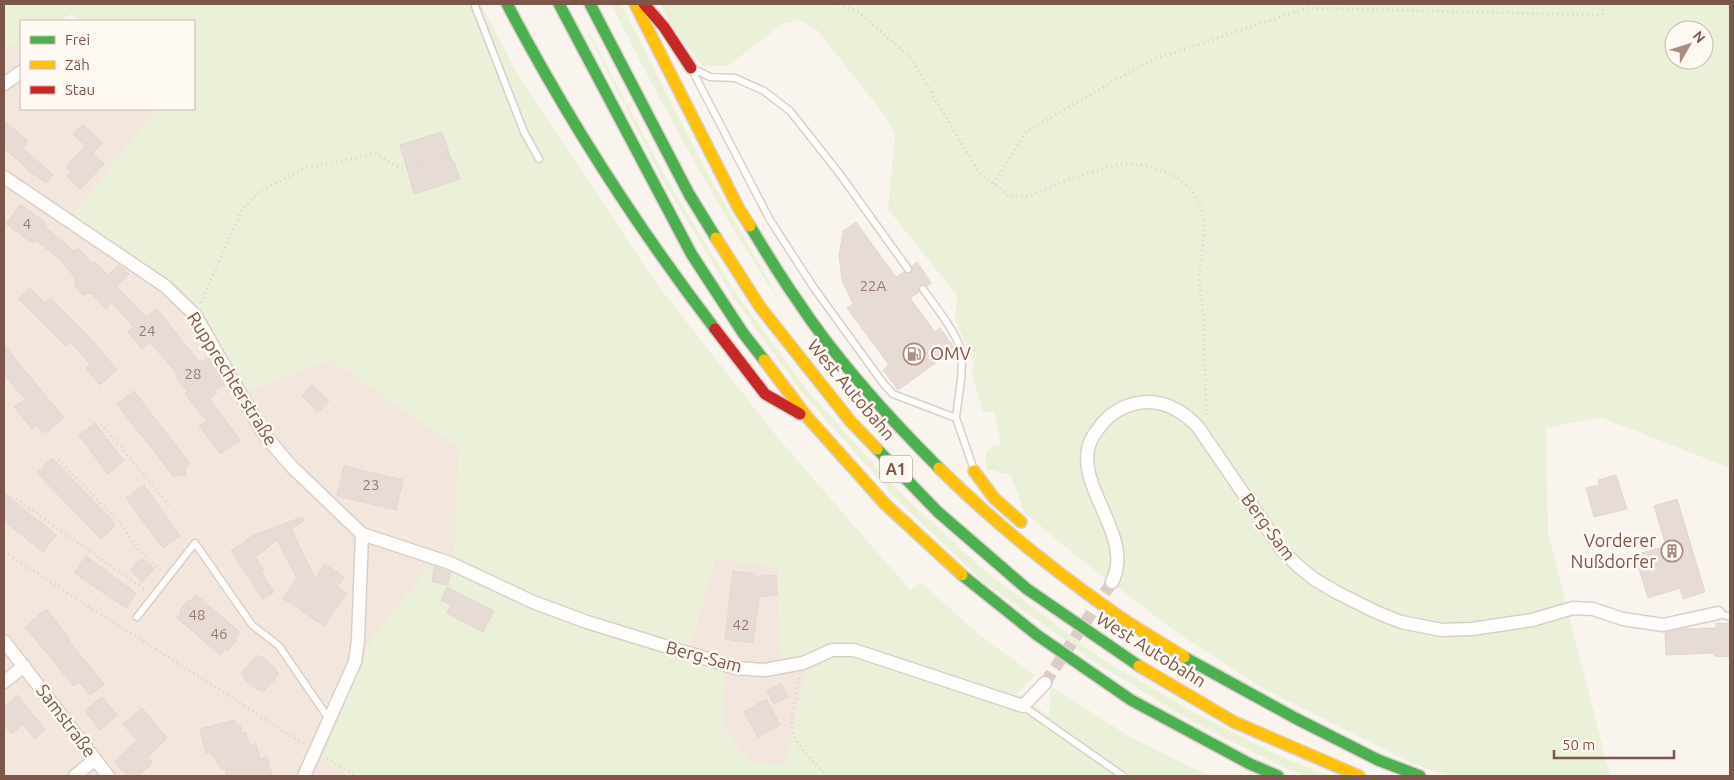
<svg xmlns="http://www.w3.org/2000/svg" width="1734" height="780" font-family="Ubuntu,sans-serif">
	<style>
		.residential { fill: #f3e6dc }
		.green { fill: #eaf1d8; fill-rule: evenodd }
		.building { fill: #e7dbd5; stroke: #e4d6cf }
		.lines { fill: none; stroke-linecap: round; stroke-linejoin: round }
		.street-tunnel { stroke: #dbccc5; stroke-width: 12; stroke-dasharray: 12 6; stroke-linecap: butt }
		.lane-casing { stroke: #d9cfca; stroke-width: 9 }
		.street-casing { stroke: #d9cfca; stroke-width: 15 }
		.fast-casing { stroke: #dccfca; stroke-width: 14 }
		.slow-casing { stroke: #dccfca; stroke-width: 14 }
		.jam-casing { stroke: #dccfca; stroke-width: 14 }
		.path { stroke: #ddd2ce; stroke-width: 3; stroke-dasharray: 1 4; stroke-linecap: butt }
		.lane { stroke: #fefdfc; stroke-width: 6 }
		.street { stroke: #fefdfc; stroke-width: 12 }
		.fast { stroke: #4caf50; stroke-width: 11 }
		.slow { stroke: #ffc107; stroke-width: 11 }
		.jam { stroke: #c62828; stroke-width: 11 }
		.labels { text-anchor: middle; stroke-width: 5; stroke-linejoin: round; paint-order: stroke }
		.number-label { font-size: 15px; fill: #99796e }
		.shield { fill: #fff9f3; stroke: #a4867c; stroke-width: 1 }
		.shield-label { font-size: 16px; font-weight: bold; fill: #7d5549 }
		.poi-label { font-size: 18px; fill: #7d5549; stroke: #fff9f3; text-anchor: start }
		.street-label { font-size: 18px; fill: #7d5549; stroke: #fff9f3 }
	</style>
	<rect width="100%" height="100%" fill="#faf4ee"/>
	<path class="residential" d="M21 40V109H157L73 216 180 287 207 317 246 392 330 359 459 447 455 557 322 759 350 776H4V49Z
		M715 558 779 567 780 661 807 668 786 765 752 763 722 727 724 671 689 649Z"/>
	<path class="green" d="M4 4H481L515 70 656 283 778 438 910 590 921 583 987 641 1035 675 1017 693 1049 716 1051 686 1130 737 1210 776H350L322 759 372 638 431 565 455 557 459 447 330 359 246 392 207 317 180 287 73 216 157 109H194V21H80L72 14 58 21H21V40L4 49ZM715 558 779 567 780 661 807 668 786 765 752 763 722 727 724 671 689 649Z
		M611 4H621L708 175 762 268 778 299C715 205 662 105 611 4Z
		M660 4H1730V468L1600 417 1546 428 1548 533 1610 776H1449L1411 763 1262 688 1176 632 1075 555 1024 512 1011 475 987 469 985 458 989 448 1001 445 994 412H983L971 369 975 366 955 320 957 296 888 209 895 136 886 117 817 30 798 20 782 24 728 66H703L673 29ZM1674 30H1704V60H1674Z
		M590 33 666 178 737 295 807 390 895 488 984 570 1102 659 1195 713 1288 760 1331 776H1306L1285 768 1193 722 1104 668 982 581 891 493 803 394 733 297 662 179 588 34Z"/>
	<path class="building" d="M4 121 28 141 23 148 53 175 46 183 34 173 33 175 23 166 24 165 4 149Z
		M83 124 102 143 93 153 104 164 80 189 67 176 71 172 66 166 86 146 73 134Z
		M442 132 452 162 454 161 460 179 414 194 400 145Z
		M20 204 47 224 45 227 74 251 78 248 93 264 95 262 108 275 119 265 120 266 129 274 116 286 146 317 157 309 200 363 208 357 225 384 215 391 217 393 210 399 240 440 220 454 199 426 207 421 185 394 188 392 176 378 178 375 150 342 142 349 128 332 134 327 112 303 106 309 91 293 83 295 75 287V277L62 263 63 262 36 240 34 244 6 224Z
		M856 222 896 277 904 272 908 274 911 273 913 269 912 266 917 262 931 283 927 286 920 285 918 287 919 292 910 298 935 332 940 328 955 349 898 390 883 370 889 365 847 308 853 304 842 280 839 256 843 231Z
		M30 288 45 303 50 298 91 339 117 370 100 385 86 368 90 364 70 341 66 346 19 299Z
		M4 345 64 418 47 432H42L36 425 32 429 14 407 25 399 4 374Z
		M312 385 329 401 318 412 302 396Z
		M134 391 190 464 185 469 186 476 178 474 174 477 117 404Z
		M95 423 124 461 108 474 79 435Z
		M52 458 114 522V527L101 539 37 473Z
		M344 466 403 480 396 510 337 496Z
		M1616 475 1627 509 1594 517 1586 488 1599 485 1598 480Z
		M144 485 180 536 163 548 126 498Z
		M4 493 56 535 43 552 4 521Z
		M1677 499 1705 592 1683 599 1680 588 1648 598 1635 555 1666 546 1654 506Z
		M302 517 304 520 292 529 298 544 315 578 325 564 344 577 337 587 347 593 324 626 283 598 297 578 277 540 255 557 264 570 261 572 274 592 263 599 231 551 254 535Z
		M86 556 136 593 126 608 74 573Z
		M139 560H144L154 569 142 582 131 570Z
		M434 567 451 572 448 585 432 582Z
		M733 571 755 574 754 577 776 575 777 595 759 597 753 643 725 639Z
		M447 587 494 611 483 632 447 613 451 605 441 600Z
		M196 595 240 632 235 638 237 640 227 651 225 649 220 655 177 618 181 612 180 610 189 599 191 601Z
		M46 609 70 639 69 641 104 684 90 695 79 682 74 686 25 627Z
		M1716 623 1730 624V657L1714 656V653L1666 655 1665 633 1682 629 1716 628Z
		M257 655 260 658 262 656 276 669 275 670 279 674 263 692 259 689 258 691 243 678 245 676 241 673Z
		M781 684 788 697 774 704 767 691Z
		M18 695 45 730 35 739 23 724 11 734 4 724V707Z
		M102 697 117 715 100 730 85 711Z
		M766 699 780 725 758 737 744 712Z
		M142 708 167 738 148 757 153 762 139 776H128L114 762 137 740 123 724Z
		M235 720 237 726 240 725 242 733 246 732 249 746 256 744 260 759 267 757 272 776H227L225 768 221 769 219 763 217 764 215 756H212L211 751 206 753 200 729Z"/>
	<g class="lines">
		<path class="street-tunnel" d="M1045 683 1112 582"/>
		<g class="lane-casing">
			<path id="lane" d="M476 4 475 6 524 132 539 159
				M694 69 710 77 735 78 764 91 790 111 839 173 908 269
				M693 72 770 220 814 288 883 383 893 394 956 418 973 467
				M923 289C933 303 956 332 960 348 965 370 958 396 956 418
				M1718 613 1730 617
				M137 617 195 543 252 625 279 646 329 719
				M1023 706 1123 776"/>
		</g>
		<g class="street-casing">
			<path id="street" d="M4 84 21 72
				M4 177 165 286 195 315 263 433 291 466 362 534 358 640 355 662 304 776
				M362 534 450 563 533 602 587 622 736 668 765 670 803 663 832 650H854L1023 706 1045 683
				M1112 582C1136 535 1071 485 1091 440 1094 434 1098 429 1102 424 1113 410 1131 402 1149 402 1168 402 1186 414 1198 427L1265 525 1283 551 1297 565 1314 579 1336 592 1376 612 1401 622 1442 630 1472 629 1532 620 1573 608 1593 609 1623 619 1663 625 1718 613
				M4 641 108 776
				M4 682 24 666
				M75 776 94 760"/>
		</g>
		<g class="fast-casing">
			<path id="fast" d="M507 4C567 118 637 227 715 329
				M559 4 692 255 743 333 764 360
				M590 4 689 194 716 238
				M750 226C765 251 780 276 797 300 837 361 887 416 939 468
				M877 449 938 512 1027 589 1139 666
				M962 575 1037 635 1131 700 1250 764 1278 776
				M1184 657 1295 718 1378 760 1420 776"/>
		</g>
		<g class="slow-casing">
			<path id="slow" d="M635 4 739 209 750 226
				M716 238 760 307 851 422 877 449
				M764 360 808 418 885 504 962 575
				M939 468C992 521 1049 567 1110 610 1133 627 1159 641 1184 657
				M974 471 994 498 1021 522
				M1139 666 1234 722 1359 776"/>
		</g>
		<g class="jam-casing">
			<path id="jam" d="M644 4 664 27 691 68
				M715 329 765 394 800 414"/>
		</g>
		<path class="path" d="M839 4 857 11 910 57 978 171 1010 197 1029 196 1070 179 1120 164 1144 165 1166 172 1179 179 1191 190 1200 205 1203 221 1204 235 1199 277 1204 323 1206 415
			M994 184 1026 132 1117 79 1152 60 1307 8 1602 15 1604 4
			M201 303 242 210 260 191 305 168 376 154 401 168 448 154
			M101 424 169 505
			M58 460 119 522 143 556 160 570
			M12 496 145 590
			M4 552 304 744
			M799 678C796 696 789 715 793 733 796 746 818 767 828 776
			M327 758 356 776"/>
		<use href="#lane" class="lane"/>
		<use href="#street" class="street"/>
		<use href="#fast" class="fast"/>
		<use href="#slow" class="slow"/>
		<use href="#jam" class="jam"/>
	</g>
	<defs>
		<g id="fuel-ring" transform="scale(1.125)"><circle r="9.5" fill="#fff9f3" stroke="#a98d83" stroke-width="1.5"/><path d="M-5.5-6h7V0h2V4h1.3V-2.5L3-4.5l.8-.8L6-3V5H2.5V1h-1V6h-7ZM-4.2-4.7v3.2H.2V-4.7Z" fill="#a98d83"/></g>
		<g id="building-ring" transform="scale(1.125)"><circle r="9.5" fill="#fff9f3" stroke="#a98d83" stroke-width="1.5"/><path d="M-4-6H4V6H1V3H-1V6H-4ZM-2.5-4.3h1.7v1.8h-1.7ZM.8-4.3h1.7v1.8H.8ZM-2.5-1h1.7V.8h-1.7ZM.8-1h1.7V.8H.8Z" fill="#a98d83"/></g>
	</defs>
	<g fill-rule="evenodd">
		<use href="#fuel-ring" x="914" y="354"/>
		<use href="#building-ring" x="1672" y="551"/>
	</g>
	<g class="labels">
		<g class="number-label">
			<text x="27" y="229">4</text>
			<text x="873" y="291">22A</text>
			<text x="147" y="336">24</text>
			<text x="193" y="379">28</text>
			<text x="371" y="490">23</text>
			<text x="197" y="620">48</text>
			<text x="741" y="630">42</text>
			<text x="219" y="639">46</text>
		</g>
		<rect class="shield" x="880" y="455.5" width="32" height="27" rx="4"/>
		<g class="shield-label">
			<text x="896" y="475">A1</text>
		</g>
		<g class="poi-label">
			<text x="930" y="360">OMV</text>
			<text x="1656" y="547" text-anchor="end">Vorderer<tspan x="1656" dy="21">Nußdorfer</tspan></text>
		</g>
		<g class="street-label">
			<text transform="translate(232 379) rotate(58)" y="6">Rupprechterstraße</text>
			<text transform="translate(851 390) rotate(50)" y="6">West Autobahn</text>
			<text transform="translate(1268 527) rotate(54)" y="6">Berg-Sam</text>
			<text transform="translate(1151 650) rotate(32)" y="6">West Autobahn</text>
			<text transform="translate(704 657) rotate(15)" y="6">Berg-Sam</text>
			<text transform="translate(66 721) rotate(53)" y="6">Samstraße</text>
		</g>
	</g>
	<rect width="1734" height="780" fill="none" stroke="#7d5549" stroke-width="10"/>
	<rect x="20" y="20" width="175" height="90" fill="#fff9f3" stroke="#cbb7af"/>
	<rect x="30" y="36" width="25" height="8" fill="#4caf50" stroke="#cbb7af"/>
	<text x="65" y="45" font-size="15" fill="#7d5549">Frei</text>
	<rect x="30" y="61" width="25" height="8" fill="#ffc107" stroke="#cbb7af"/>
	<text x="65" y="70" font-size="15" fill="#7d5549">Zäh</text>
	<rect x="30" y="86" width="25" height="8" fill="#c62828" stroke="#cbb7af"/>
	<text x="65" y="95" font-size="15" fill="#7d5549">Stau</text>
	<g transform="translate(1689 45) rotate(51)"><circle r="24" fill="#fff9f3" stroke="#cbb7af"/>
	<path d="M0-4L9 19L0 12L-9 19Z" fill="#a98d83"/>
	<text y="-8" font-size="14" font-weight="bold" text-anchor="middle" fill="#7d5549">N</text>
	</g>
	<path d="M1554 750v8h120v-8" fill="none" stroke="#7d5549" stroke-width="2.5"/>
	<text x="1562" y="750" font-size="15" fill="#7d5549" stroke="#fff9f3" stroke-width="4" paint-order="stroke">50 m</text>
</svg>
